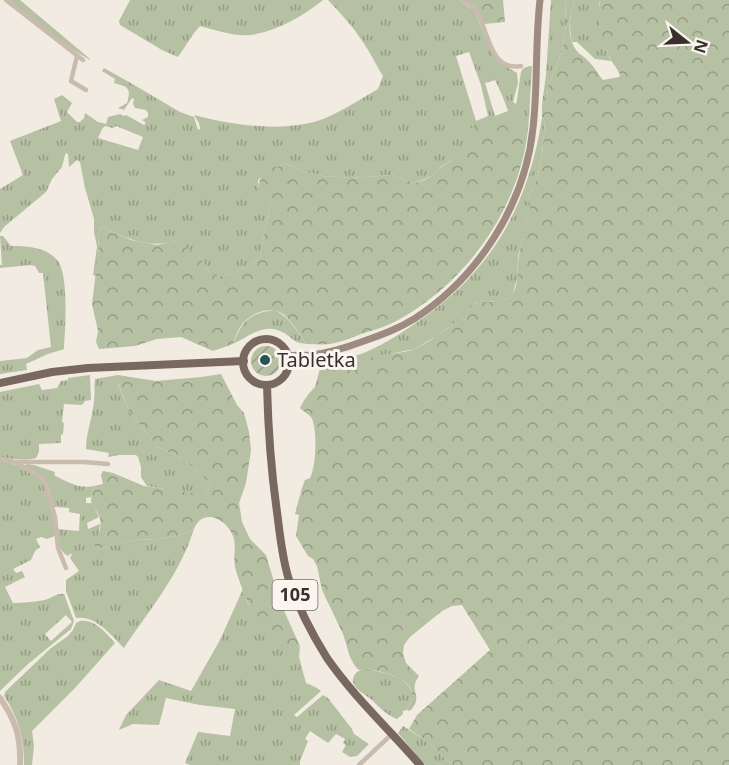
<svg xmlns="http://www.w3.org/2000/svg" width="729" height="765" font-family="'Noto Sans',sans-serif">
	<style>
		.grass { fill: url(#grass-tufts); fill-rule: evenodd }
		.forest { fill: url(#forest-crowns) }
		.garden { fill: url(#garden-furrows) }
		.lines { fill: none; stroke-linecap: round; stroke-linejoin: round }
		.minor { stroke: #cabbaf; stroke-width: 4.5 }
		.tertiary { stroke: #cabbaf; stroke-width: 6 }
		.secondary { stroke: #9d8b80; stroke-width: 7 }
		.primary { stroke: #79685f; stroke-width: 8 }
		.poi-dot { fill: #255457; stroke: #faf5ef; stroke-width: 2 }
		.labels { text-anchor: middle; stroke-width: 6; stroke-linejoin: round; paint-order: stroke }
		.shield { fill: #faf5ef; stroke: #736b66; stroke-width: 1.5 }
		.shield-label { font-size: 18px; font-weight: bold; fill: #39302c }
		.poi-label { font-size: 20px; fill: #39302c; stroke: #faf5ef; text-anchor: start }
	</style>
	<defs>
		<pattern id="grass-tufts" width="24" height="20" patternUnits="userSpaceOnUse" patternTransform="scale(1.5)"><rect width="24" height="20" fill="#b6c0a3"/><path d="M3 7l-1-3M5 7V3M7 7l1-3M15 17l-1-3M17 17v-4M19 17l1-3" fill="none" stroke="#959c85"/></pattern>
		<pattern id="forest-crowns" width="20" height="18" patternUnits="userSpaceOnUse" patternTransform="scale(1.5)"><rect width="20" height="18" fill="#b6c0a3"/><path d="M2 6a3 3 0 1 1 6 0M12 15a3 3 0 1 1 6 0" fill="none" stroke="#959c85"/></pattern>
		<pattern id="garden-furrows" width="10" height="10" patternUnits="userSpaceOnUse" patternTransform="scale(1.5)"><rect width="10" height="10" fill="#b6c0a3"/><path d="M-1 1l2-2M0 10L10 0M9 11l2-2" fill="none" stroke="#959c85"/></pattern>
	</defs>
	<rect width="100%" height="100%" fill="#f2ebe2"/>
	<path class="grass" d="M9 0H20L90 59V60C61 43 35 21 9 0Z
		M130 0H323C303 16 278 31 251 35 235 37 216 30 200 26L194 33 178 57 162 50 120 25 119 21Z
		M328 0H459L475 12 488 44 502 64 517 73 518 83 513 102 516 104C518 98 520 72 522 70 524 67 529 66 532 66L529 117H518L469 137 466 147 457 157 438 169 432 176 415 183 392 175 351 178 323 176 302 171 287 164 275 167 258 180C258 195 265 195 271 205L267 219 260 256 255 262 231 274 220 276 212 274 209 272 200 257 175 241C148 249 127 238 104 228L97 230 99 247 96 276 93 275 97 247 94 231V219L85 188 80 162 77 160 69 167 68 154 66 153 65 155 62 167 52 179 46 192 4 227 0 233V189L23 175 10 141 61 121 54 99 62 95 72 103 67 112 77 122H80L84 118 85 113 98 122 106 124 108 117 120 114 124 116 126 115 144 125 146 123 142 120 148 117V113L146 110 135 108 133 104 134 99 132 98 124 110 118 108 127 103C132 87 127 87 114 83L115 79 102 71 104 68 129 82 180 112 194 117 198 130 200 129 199 123 194 115C234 126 292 134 330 116 347 108 362 98 378 89L383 76C375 63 369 50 360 38 351 24 339 12 328 0ZM469 52 481 85 488 116 476 121 456 56ZM495 80 502 95 508 111 495 116 485 83ZM105 126 113 128 116 126 143 137 138 150 98 138 102 129Z
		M551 0H565L566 24 563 46 556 68 548 86 547 102 542 104 546 75Z
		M575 0H600L599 5 605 48 611 61 595 59 577 42H572C569 27 569 14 575 0Z
		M542 118 545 120C543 147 542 175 528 198L531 205 530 211 518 257 517 279 512 296 507 299 498 302 488 301 475 303 464 316 440 334 415 349 374 357 348 364 315 387 321 365C334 360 348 358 361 354 379 347 397 336 413 325 490 274 528 208 542 118Z
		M0 236H3L11 246C27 246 47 247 58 261 69 277 65 329 64 349L48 354 26 364 27 370 0 374V361L27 358 38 350 51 347 43 273H39L35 266 30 265 0 268V265H2Z
		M275 310C290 318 297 331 307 344 290 342 295 338 282 332 263 322 249 337 233 344 242 321 249 313 275 310Z
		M90 375 91 400 85 401 82 405 64 404 62 422 64 423 63 434 61 435V443L39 444V452L36 458C24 461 13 459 0 457V392L39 384 42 390 57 388 61 381 68 380V378Z
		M118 375V384L130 413 158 447 185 460 199 473 210 484V487L206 492 200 495 147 486 141 477V467L138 457 136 455H119L108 457 109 453 86 449C86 432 93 417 94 400 95 393 94 386 95 379Z
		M0 460C11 462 34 472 42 481 51 492 54 522 55 536L47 539 41 537 36 539 40 547 35 551 31 560 13 569 16 573 22 571 25 577 5 587 13 603C23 603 34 602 45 600 52 598 57 593 64 594L74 621 71 629 28 664 0 691ZM66 615 72 622 51 641 45 634Z
		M26 464 34 465 55 472 54 475C67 482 79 489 94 486L91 497 86 498V503H92L99 517 87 523 88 529 100 524 97 549 134 540 159 539 177 536 194 529C180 574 150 609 124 648 111 635 96 615 76 618L66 591V580L79 571 70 558 72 554H70L68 556C58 551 58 539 57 529L79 531 80 514 69 512V508L54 507 48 485 43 477 25 467Z
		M243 589 248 604 298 647 300 646 299 657 306 683 317 688 321 691 294 715 297 717 323 695 328 698 352 729 354 734 369 744 357 756 350 757 342 752 346 745 343 743 345 739 336 734 328 743 310 731 305 739 308 741 300 761V765H190L185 763 198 732 230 736 235 709 200 705 166 698 159 725 133 724 119 730 126 715 159 680 191 691 220 640Z
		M80 621C95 619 106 633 115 643L75 688 32 731 34 746 32 765H24C24 738 19 719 4 696L5 692 51 648 68 636 73 630 76 623Z
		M366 669C384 673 410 675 413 697L407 710 403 711V714L397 719C387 715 381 709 373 701 367 695 348 687 354 676 357 670 361 670 366 669Z
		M403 726 425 740 453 765H425L398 733Z"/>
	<path class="forest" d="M465 0H503L505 22 484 24 475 6Z
		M565 0H575C569 14 566 38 577 51 580 55 585 57 588 61 594 66 598 74 603 80L619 77 620 75C618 69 613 64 610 58 600 42 597 18 600 0H729V765H453L425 740 409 729 417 715 490 650 462 605 452 606 442 611 410 637 404 645 403 653 406 663 419 676C407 693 425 695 410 711L407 710C409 706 412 701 412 696 414 676 373 668 359 670L355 666 350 657 343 634 322 590 317 566 313 559 308 556 296 536 299 515 295 514 302 488 305 480 310 478C316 467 318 428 311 417 308 414 303 411 300 408 314 379 346 362 377 356 390 353 406 353 417 348 434 339 449 328 463 316 467 313 472 305 476 303 485 299 503 305 511 296 520 286 516 268 519 256 521 241 526 226 530 211V205L528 198C542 175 543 147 545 121L542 118V104L547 102 548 86 556 68 563 46 566 24Z
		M518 117H529C525 200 471 279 400 319 388 326 374 330 361 334 352 338 341 342 330 344 323 345 315 344 307 344 300 335 292 321 283 314 269 305 249 314 241 326 237 331 235 338 233 344L213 351 181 337 157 339 135 346 99 349 96 342 98 331 92 304 99 247 97 230 104 228 131 240 157 245 174 241 181 244 200 257 209 272 220 276 231 274 255 262 260 256 267 219 271 205C269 202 266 200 264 198 252 186 262 176 270 167H275L287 164 302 171 323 176 351 178 392 175 415 183C421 181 428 179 433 175 438 169 433 172 440 168 459 157 467 150 471 128L488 120Z
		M221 374 237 405 244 413 249 432 251 450 246 483 239 503 242 522 250 539 266 555 280 602 300 646C292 648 286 645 279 640 274 637 268 634 264 630 253 619 239 582 235 567 233 558 236 548 234 539 229 520 203 506 194 529L177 536 159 539 134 540 97 549 95 546V542C99 536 102 526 100 518 98 512 93 507 91 501 91 496 93 491 94 486L103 484 101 475 103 471 113 473 144 486 200 494 206 492 210 487V484L199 473 185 460 158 447 130 413 118 383V375L156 381 201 377Z"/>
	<path class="garden" d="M251 361a15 15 0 1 1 30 0a15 15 0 1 1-30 0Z"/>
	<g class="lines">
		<path class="minor" d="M6 0 83 60
			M462 0C468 3 473 7 477 12 488 30 490 72 521 66
			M77 56 71 81 86 90
			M0 459 15 462H84L108 464
			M15 462 42 478 46 486 55 517 58 548 66 568
			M359 765 392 734"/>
		<path class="tertiary" d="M0 698C16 721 21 737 20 765"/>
		<path class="secondary" d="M288 356C296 355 304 355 311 355 329 353 348 347 364 341 379 336 401 327 414 319 479 277 525 204 533 128 538 85 535 42 540 0"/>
		<path class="primary" d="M243 362a23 23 0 1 1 46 0a23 23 0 1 1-46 0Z
			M0 383 52 372 88 368 244 361
			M267 385C268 427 271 470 277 512 280 535 282 558 289 580 298 607 312 634 327 658 354 697 389 729 420 765"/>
	</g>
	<circle class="poi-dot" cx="265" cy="360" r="6"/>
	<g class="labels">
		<rect class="shield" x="272.5" y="580" width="45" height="30" rx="4.5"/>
		<g class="shield-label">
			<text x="295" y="601">105</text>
		</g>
		<g class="poi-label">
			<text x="277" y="367">Tabletka</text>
		</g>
	</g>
	<g transform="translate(687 42) rotate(108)" stroke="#faf5ef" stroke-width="4.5" paint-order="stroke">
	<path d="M0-4.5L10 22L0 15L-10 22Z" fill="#39302c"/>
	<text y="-9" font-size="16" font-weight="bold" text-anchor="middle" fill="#39302c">N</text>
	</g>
</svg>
